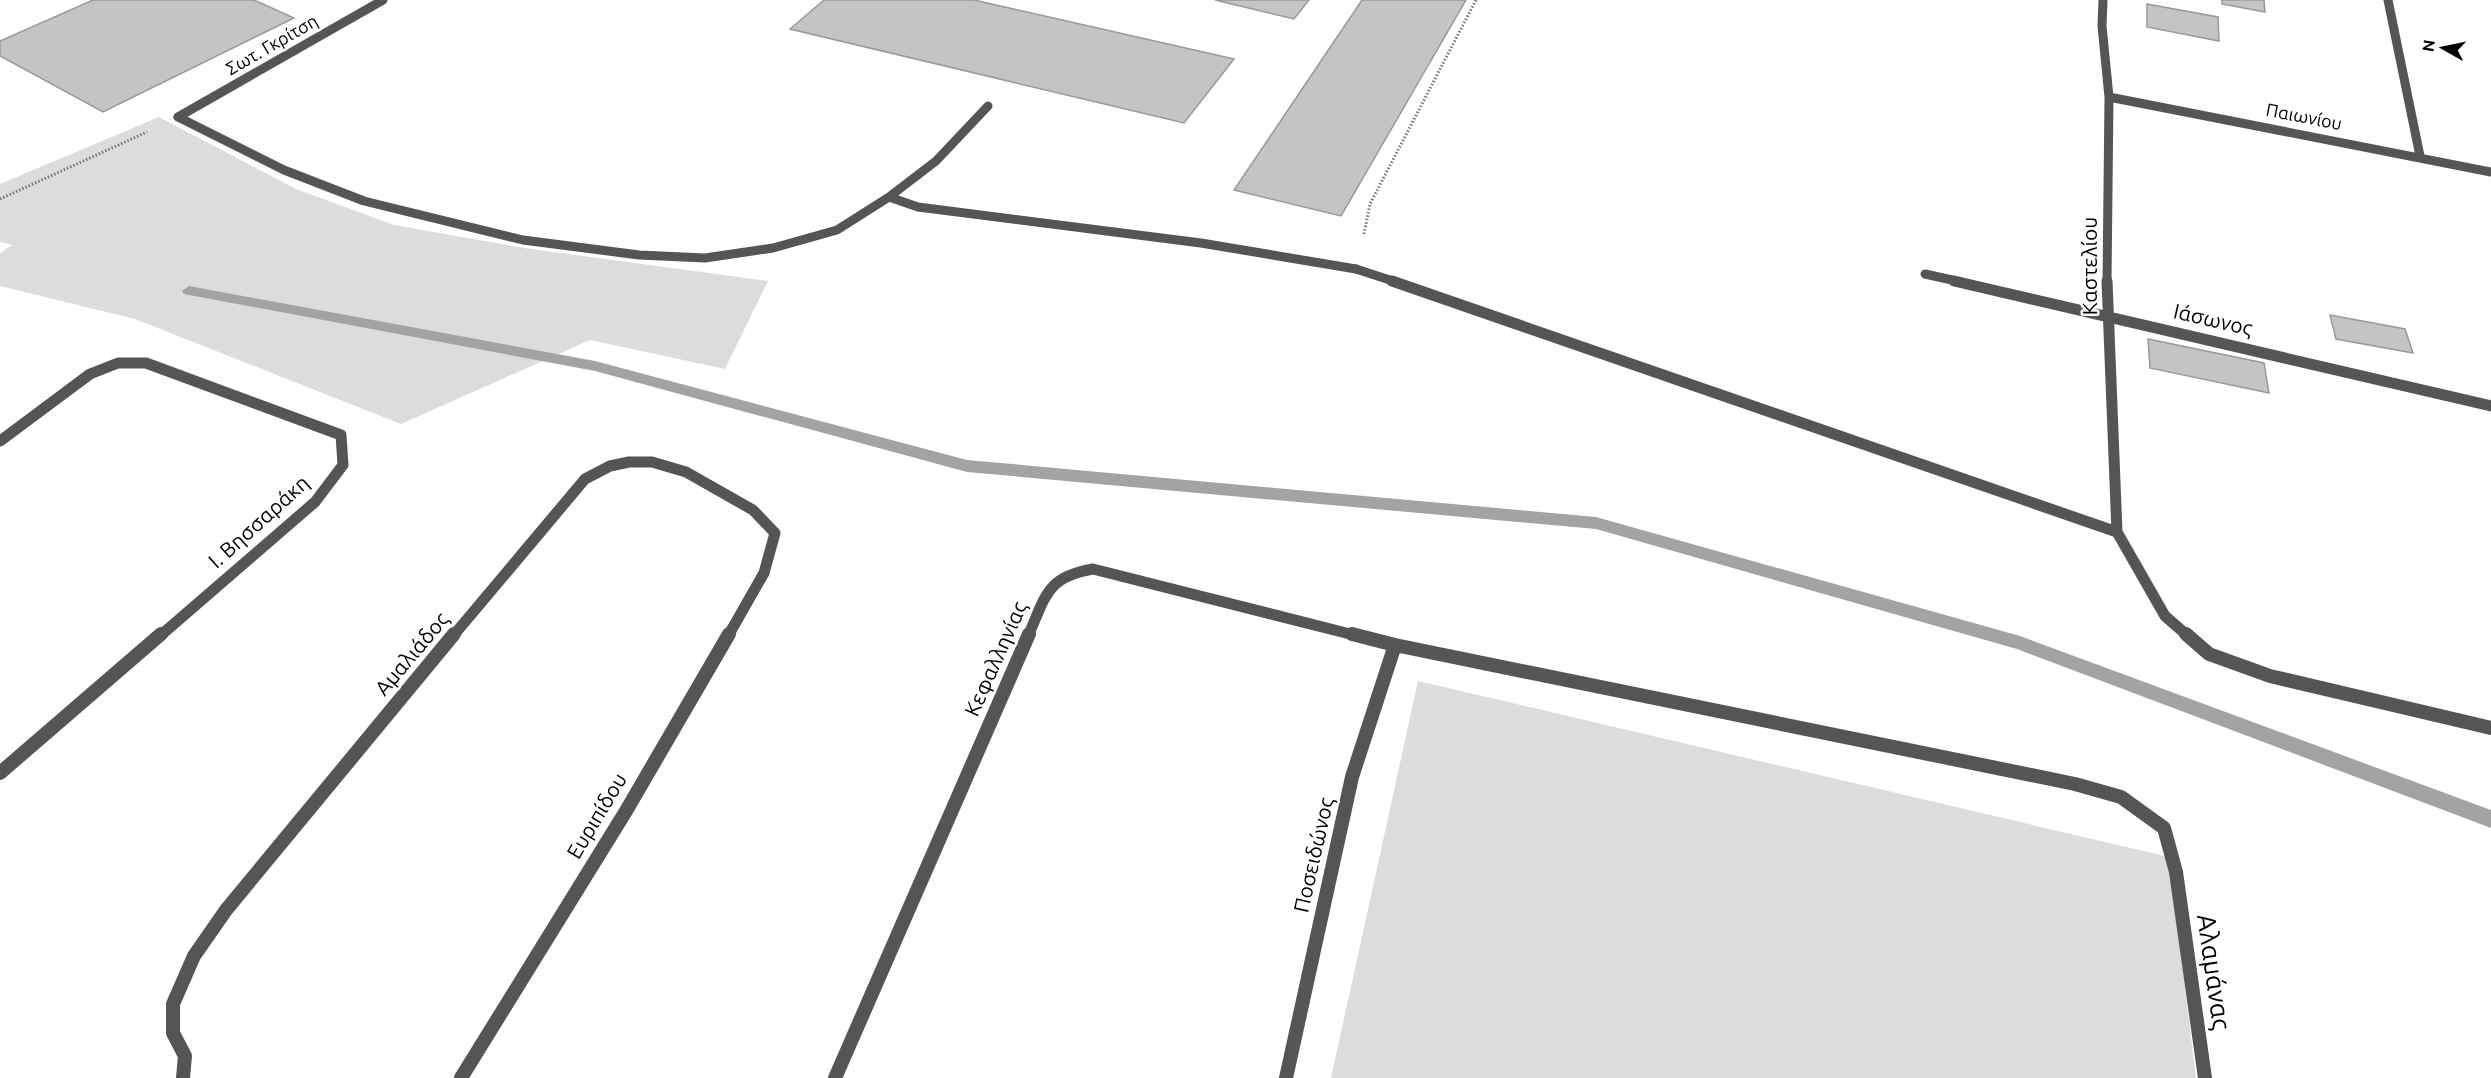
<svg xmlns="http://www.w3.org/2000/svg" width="2491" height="1078" font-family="Ubuntu,sans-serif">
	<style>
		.green { fill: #dcdcdc }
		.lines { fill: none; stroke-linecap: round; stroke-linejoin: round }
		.stream { fill: #a3a3a3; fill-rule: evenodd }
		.building { fill: #c4c4c4; stroke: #999; stroke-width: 1.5 }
		.path { stroke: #777; stroke-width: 3; stroke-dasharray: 1.5 2; stroke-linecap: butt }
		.lane { stroke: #555; stroke-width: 9 }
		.street-far2 { stroke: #555; stroke-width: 9 }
		.street-far1 { stroke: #555; stroke-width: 11 }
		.street { stroke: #555; stroke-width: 14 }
		.labels { text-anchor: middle; stroke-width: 5; stroke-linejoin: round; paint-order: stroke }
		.far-street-label { font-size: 18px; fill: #000; stroke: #fff }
		.street-label { font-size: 21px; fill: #000; stroke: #fff }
		.near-street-label { font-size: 26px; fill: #000; stroke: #fff }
	</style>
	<rect width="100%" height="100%" fill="#fff"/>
	<path class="green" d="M159 117 296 189 394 225 524 248 768 281 725 369 590 340 401 424 135 319 0 286V253L12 245 0 242V184Z
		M1418 681 2169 857 2196 1078H1331Z"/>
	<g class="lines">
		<path class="stream" d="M189 286 595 361 967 460 1596 517 2020 636 2491 810V828L2017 649 1596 529 967 472 595 371 184 294 182 291Z"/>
	</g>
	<path class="building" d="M93 0H254L294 18 103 112 0 56V41Z
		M824 0H974L1234 59 1184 123 790 29Z
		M1215 0H1309L1294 19Z
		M1362 0H1466L1341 216 1234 190Z
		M2222 0H2264L2265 12 2222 4Z
		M2147 4 2218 17 2219 41 2147 27Z
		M2330 315 2405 329 2413 353 2336 339Z
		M2148 339 2264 363 2269 393 2150 368Z"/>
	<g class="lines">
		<path class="path" d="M0 199 147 132
			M1364 234 1370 204 1476 0"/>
		<path class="lane" d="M178 117 284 170 364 201 523 240 639 255 705 258 773 248 837 230 889 197 936 161 988 106
			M889 197 918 207 1201 243 1356 269"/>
		<path class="street-far2" d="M2103 0 2102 26 2109 97 2107 282
			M2388 0 2420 156
			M2109 97 2491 172
			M178 117 383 0
			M1356 269 1396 282
			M1925 274 1961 282"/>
		<path class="street-far1" d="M1392 281 2117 532 2165 616 2188 636
			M1954 281 2491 406
			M2107 281 2117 532
			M0 441 90 374 118 363H146L341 435 343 465 315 502 160 636
			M453 636 585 479 610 466 629 462H652L686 472 753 510 775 533 764 573 728 636
			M1028 636C1046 596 1046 577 1093 569L1358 636"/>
		<path class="street" d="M1352 634 1395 645 2075 784 2121 797 2164 828 2176 872 2205 1078
			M2186 634 2209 654 2270 676 2491 728
			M0 773 161 634
			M183 1078 185 1056 173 1033V1004L194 956 226 910 454 634
			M461 1078 626 811 729 634
			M835 1078 1029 634
			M1286 1078 1352 777 1395 645"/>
	</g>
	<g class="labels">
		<g class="far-street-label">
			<text transform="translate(272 45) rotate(-30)" y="6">Σωτ. Γκρίτση</text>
			<text transform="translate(2304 117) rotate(11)" y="6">Παιωνίου</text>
		</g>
		<g class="street-label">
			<text transform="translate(2090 266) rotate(-90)" y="7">Καστελίου</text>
			<text transform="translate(2213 320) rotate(13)" y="7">Ιάσωνος</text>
			<text transform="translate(259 522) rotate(-42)" y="7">Ι. Βησσαράκη</text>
			<text transform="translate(412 654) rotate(-50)" y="7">Αμαλιάδος</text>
			<text transform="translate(996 659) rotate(-66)" y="7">Κεφαλληνίας</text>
			<text transform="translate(597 816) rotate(-59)" y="7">Ευριπίδου</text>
			<text transform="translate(1314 855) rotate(-77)" y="7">Ποσειδώνος</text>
		</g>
		<g class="near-street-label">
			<text transform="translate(2214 972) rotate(82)" y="9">Αλαμάνας</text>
		</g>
	</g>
	<g transform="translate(2443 48) rotate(279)" stroke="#ffffff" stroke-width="4.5" paint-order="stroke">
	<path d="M0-4.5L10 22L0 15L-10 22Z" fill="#000000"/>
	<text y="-9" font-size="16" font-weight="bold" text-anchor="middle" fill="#000000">N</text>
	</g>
</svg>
